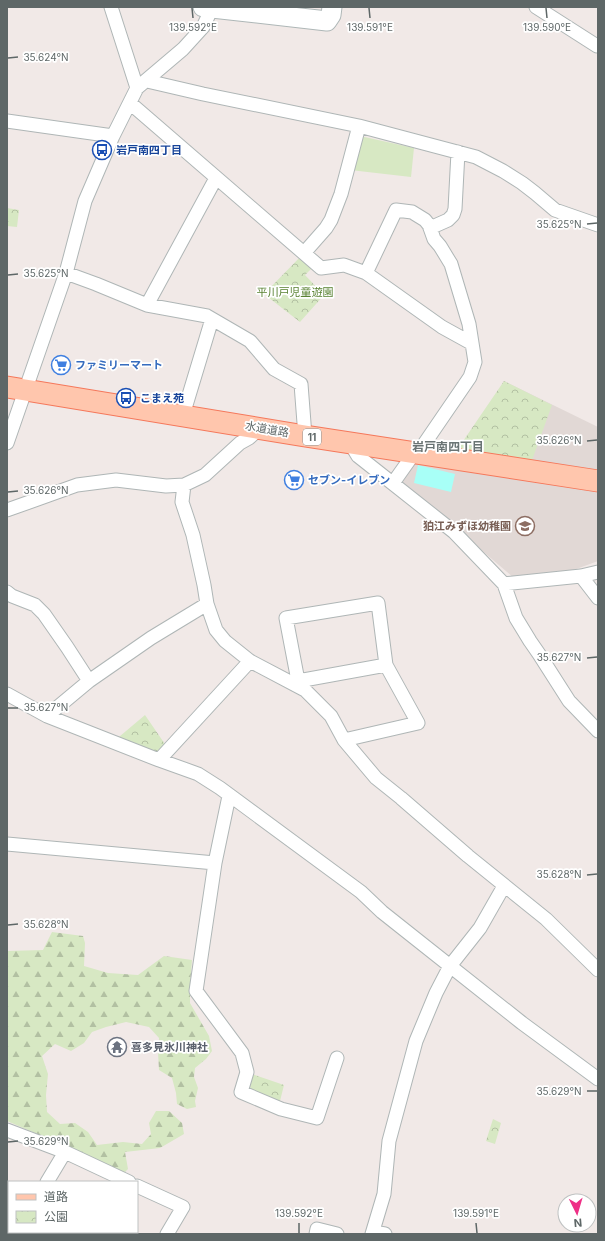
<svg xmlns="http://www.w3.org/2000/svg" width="605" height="1241" font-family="Inter,'Noto Sans JP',sans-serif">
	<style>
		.education { fill: #e1d8d5 }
		.grass { fill: #d7e8c3 }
		.forest { fill: url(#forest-firs) }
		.park { fill: url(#park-crowns) }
		.water { fill: #a8fff7 }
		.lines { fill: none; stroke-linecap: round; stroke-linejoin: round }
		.street-casing { stroke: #afb6b6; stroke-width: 15 }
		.secondary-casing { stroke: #aeb7b7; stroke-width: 21 }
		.primary-casing { stroke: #f5785b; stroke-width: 23 }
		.street { stroke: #fff; stroke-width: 13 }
		.secondary { stroke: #fff; stroke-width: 19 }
		.primary { stroke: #ffc6ad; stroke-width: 21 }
		.ticks { fill: none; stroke: #5e6767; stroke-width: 1.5 }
		.labels { text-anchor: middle; stroke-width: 3.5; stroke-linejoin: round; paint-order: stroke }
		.shield { fill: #fff; stroke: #8e9595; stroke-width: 1 }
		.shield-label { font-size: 10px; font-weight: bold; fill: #5e6767 }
		.transit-label { font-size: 11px; font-weight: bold; fill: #164399; stroke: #fff; text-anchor: start }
		.park-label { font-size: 11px; fill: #598232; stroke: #fff }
		.shop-label { font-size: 11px; font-weight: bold; fill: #366cbe; stroke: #fff; text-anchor: start }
		.street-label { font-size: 11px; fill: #5e6767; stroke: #fff }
		.education-label { font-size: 11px; font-weight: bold; fill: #785e54; stroke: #fff; text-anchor: end }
		.worship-label { font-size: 11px; font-weight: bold; fill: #5b616d; stroke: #fff; text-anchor: start }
		.neighbourhood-label { font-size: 12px; font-weight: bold; fill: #6a7474; stroke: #fff }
		.ticks-label { font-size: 10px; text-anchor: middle; fill: #5e6767; stroke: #fff; stroke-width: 3.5; stroke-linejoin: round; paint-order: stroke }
	</style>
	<defs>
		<pattern id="forest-firs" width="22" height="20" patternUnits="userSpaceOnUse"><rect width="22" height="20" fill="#d7e8c3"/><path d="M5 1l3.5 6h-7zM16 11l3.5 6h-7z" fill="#b2c0a2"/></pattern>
		<pattern id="park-crowns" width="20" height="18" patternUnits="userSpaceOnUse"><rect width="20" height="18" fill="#d7e8c3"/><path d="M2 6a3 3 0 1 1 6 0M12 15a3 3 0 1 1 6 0" fill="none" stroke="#b2c0a2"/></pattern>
	</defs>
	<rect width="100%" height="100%" fill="#f1e9e7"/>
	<path class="education" d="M504 381 598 427V475L531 463Z
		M413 460 598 490V561L560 575 514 578 403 483 401 479Z"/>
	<path class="grass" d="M360 136 414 148 411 177 350 170Z"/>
	<path class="forest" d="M52 932 83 936 85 943 84 966 108 973 138 975 164 956 192 960 190 985V1003L209 1036 212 1051 206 1059 195 1068 194 1077 198 1088 195 1101 196 1107 187 1109 177 1104 176 1093 172 1078 159 1070 158 1052 159 1038 149 1027 126 1022 106 1027 92 1032 84 1043 71 1051 55 1044 42 1056 48 1074 46 1095 47 1112 60 1124 75 1123 88 1132 97 1145 123 1142 142 1144 151 1134 149 1123 156 1111H169L182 1123 184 1134 160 1148 125 1152 128 1169 124 1173 70 1148 7 1121V951L43 950Z"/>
	<path class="park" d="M7 208 19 210 17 227 7 226Z
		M304 253 316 264 305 275 324 295 300 322 264 294Z
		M504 381 552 405 531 463 457 450Z
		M145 715 169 750 159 760 113 742Z
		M252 1074 284 1085 279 1105 254 1094 250 1087Z
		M493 1119 501 1123 495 1144 486 1141Z"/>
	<path class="water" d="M418 465 455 474 451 492 414 483Z"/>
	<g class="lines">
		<g class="street-casing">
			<path id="street" d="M111 7 137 88
				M536 7 597 46
				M147 81 203 94 359 126 476 157 503 171 522 183 535 193 555 210 598 225
				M130 103 321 268 344 265 366 273 442 327 471 343
				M7 121 113 136
				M430 228 448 220 453 215 455 209 458 152
				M304 253 326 228 331 220 341 194 359 126
				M66 273 96 284 147 305 207 316 250 341 274 369 301 384 305 436
				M366 273 396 210 412 212 425 220 429 225 434 239 440 246 451 264 469 324 475 362 470 377 418 453
				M147 305 216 178
				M183 415 212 319
				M7 443 66 273 85 201 113 136 137 88 183 49 203 27 212 8
				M350 443 358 456 454 532 504 584 516 618 530 641 539 654 569 701 598 731
				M393 483 415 452
				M184 485 182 502 193 535 204 585 207 604 216 630 225 641 250 661 305 690 331 716 344 740 376 778 401 798 468 856 546 919 598 970
				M7 510 77 485 116 480 166 486 184 485 205 475 240 443 249 438 260 428
				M581 576 598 598
				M504 584 581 576 598 572
				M7 592 12 596 35 605 44 614 67 647 89 681
				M298 681 386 665
				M299 686 286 618 378 603 386 665 418 723 344 740
				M7 694 47 716 159 760 198 774 220 788 361 892 382 912 522 1023 598 1079
				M47 716 89 681 151 638 207 604
				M159 760 250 661
				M229 796 215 863 196 991 242 1053 247 1072 241 1092 281 1109 317 1118 337 1058
				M7 844 215 863
				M7 1130 65 1152 129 1182
				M47 1182 65 1152
				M137 1186 183 1207 167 1234
				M373 1232 385 1234
				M21 1234 22 1232
				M316 1234 317 1229 337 1234
				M372 1234 384 1194 389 1141 416 1041 436 993 450 966 480 928 504 886"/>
		</g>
		<g class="secondary-casing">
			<path id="secondary" d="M203 7 327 21 331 15 332 7"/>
		</g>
		<g class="primary-casing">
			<path id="primary" d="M7 387 305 436 598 481"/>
		</g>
		<use href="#street" class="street"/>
		<use href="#secondary" class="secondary"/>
		<use href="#primary" class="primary"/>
	</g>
	<path class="ticks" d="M192 8 193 18M369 8 370 18M546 8 547 18M8 58 18 57M587 224 597 223M8 275 18 274M587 441 597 440M8 492 18 491M587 658 597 657M8 708H18M587 875 597 874M8 925 18 924M587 1091H597M8 1142 18 1141M299 1223V1233M476 1223 477 1233"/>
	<defs>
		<g id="bus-ring" transform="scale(1)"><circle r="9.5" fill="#fff" stroke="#1a4fb4" stroke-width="1.5"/><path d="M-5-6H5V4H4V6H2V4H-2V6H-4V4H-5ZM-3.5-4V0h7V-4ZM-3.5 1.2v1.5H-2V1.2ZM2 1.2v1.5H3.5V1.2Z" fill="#1a4fb4"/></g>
		<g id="supermarket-ring" transform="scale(1)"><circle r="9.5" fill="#fff" stroke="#3f7fe0" stroke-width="1.5"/><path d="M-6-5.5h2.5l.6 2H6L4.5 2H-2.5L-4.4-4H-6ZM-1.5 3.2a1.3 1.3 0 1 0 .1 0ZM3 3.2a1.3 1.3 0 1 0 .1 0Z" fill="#3f7fe0"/></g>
		<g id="school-ring" transform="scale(1)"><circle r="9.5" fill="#fff" stroke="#8d6e63" stroke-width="1.5"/><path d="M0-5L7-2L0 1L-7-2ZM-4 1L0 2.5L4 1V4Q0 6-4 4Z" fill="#8d6e63"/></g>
		<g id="temple-ring" transform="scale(1)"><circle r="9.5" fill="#fff" stroke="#6b7280" stroke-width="1.5"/><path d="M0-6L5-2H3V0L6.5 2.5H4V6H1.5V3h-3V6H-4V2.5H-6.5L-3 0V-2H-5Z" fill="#6b7280"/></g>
	</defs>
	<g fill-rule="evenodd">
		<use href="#bus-ring" x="102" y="150"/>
		<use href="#supermarket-ring" x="61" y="365"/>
		<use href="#bus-ring" x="126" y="398"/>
		<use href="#supermarket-ring" x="294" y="480"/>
		<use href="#school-ring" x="525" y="526"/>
		<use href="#temple-ring" x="117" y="1047"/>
	</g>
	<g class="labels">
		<rect class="shield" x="303" y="429" width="18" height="16" rx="3"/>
		<g class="shield-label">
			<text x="312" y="441">11</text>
		</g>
		<g class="transit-label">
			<text x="116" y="154">岩戸南四丁目</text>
			<text x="140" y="402">こまえ苑</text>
		</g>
		<g class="park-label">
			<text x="295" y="296">平川戸児童遊園</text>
		</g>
		<g class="shop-label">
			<text x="75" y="369">ファミリーマート</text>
			<text x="308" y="484">セブン-イレブン</text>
		</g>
		<g class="street-label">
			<text transform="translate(267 429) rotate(10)" y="4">水道道路</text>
		</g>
		<g class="education-label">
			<text x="511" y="530">狛江みずほ幼稚園</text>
		</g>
		<g class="worship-label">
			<text x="131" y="1051">喜多見氷川神社</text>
		</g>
		<g class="neighbourhood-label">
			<text x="448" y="451">岩戸南四丁目</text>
		</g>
	</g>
	<g class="ticks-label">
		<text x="193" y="31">139.592°E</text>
		<text x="370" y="31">139.591°E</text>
		<text x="547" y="31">139.590°E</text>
		<text x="46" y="61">35.624°N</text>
		<text x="559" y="228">35.625°N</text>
		<text x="46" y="277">35.625°N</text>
		<text x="559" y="444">35.626°N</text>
		<text x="46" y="494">35.626°N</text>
		<text x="559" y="661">35.627°N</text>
		<text x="46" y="711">35.627°N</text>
		<text x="559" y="878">35.628°N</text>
		<text x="46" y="928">35.628°N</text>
		<text x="559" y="1095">35.629°N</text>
		<text x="46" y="1145">35.629°N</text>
		<text x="299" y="1217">139.592°E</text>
		<text x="476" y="1217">139.591°E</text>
	</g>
	<rect width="605" height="1241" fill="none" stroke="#5e6767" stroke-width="16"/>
	<rect x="8" y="1181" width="130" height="52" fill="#ffffff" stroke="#bfc2c2"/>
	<rect x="16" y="1194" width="20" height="6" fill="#ffc6ad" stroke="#bfc2c2"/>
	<text x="44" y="1201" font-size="12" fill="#5e6767">道路</text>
	<rect x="16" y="1211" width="20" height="12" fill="url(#park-crowns)" stroke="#bfc2c2"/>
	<text x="44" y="1221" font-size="12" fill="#5e6767">公園</text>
	<g transform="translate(577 1213) rotate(175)"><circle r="19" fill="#ffffff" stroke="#bfc2c2"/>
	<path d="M0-3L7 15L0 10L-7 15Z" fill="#ee2f86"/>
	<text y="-6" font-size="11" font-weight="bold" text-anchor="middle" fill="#5e6767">N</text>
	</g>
</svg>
